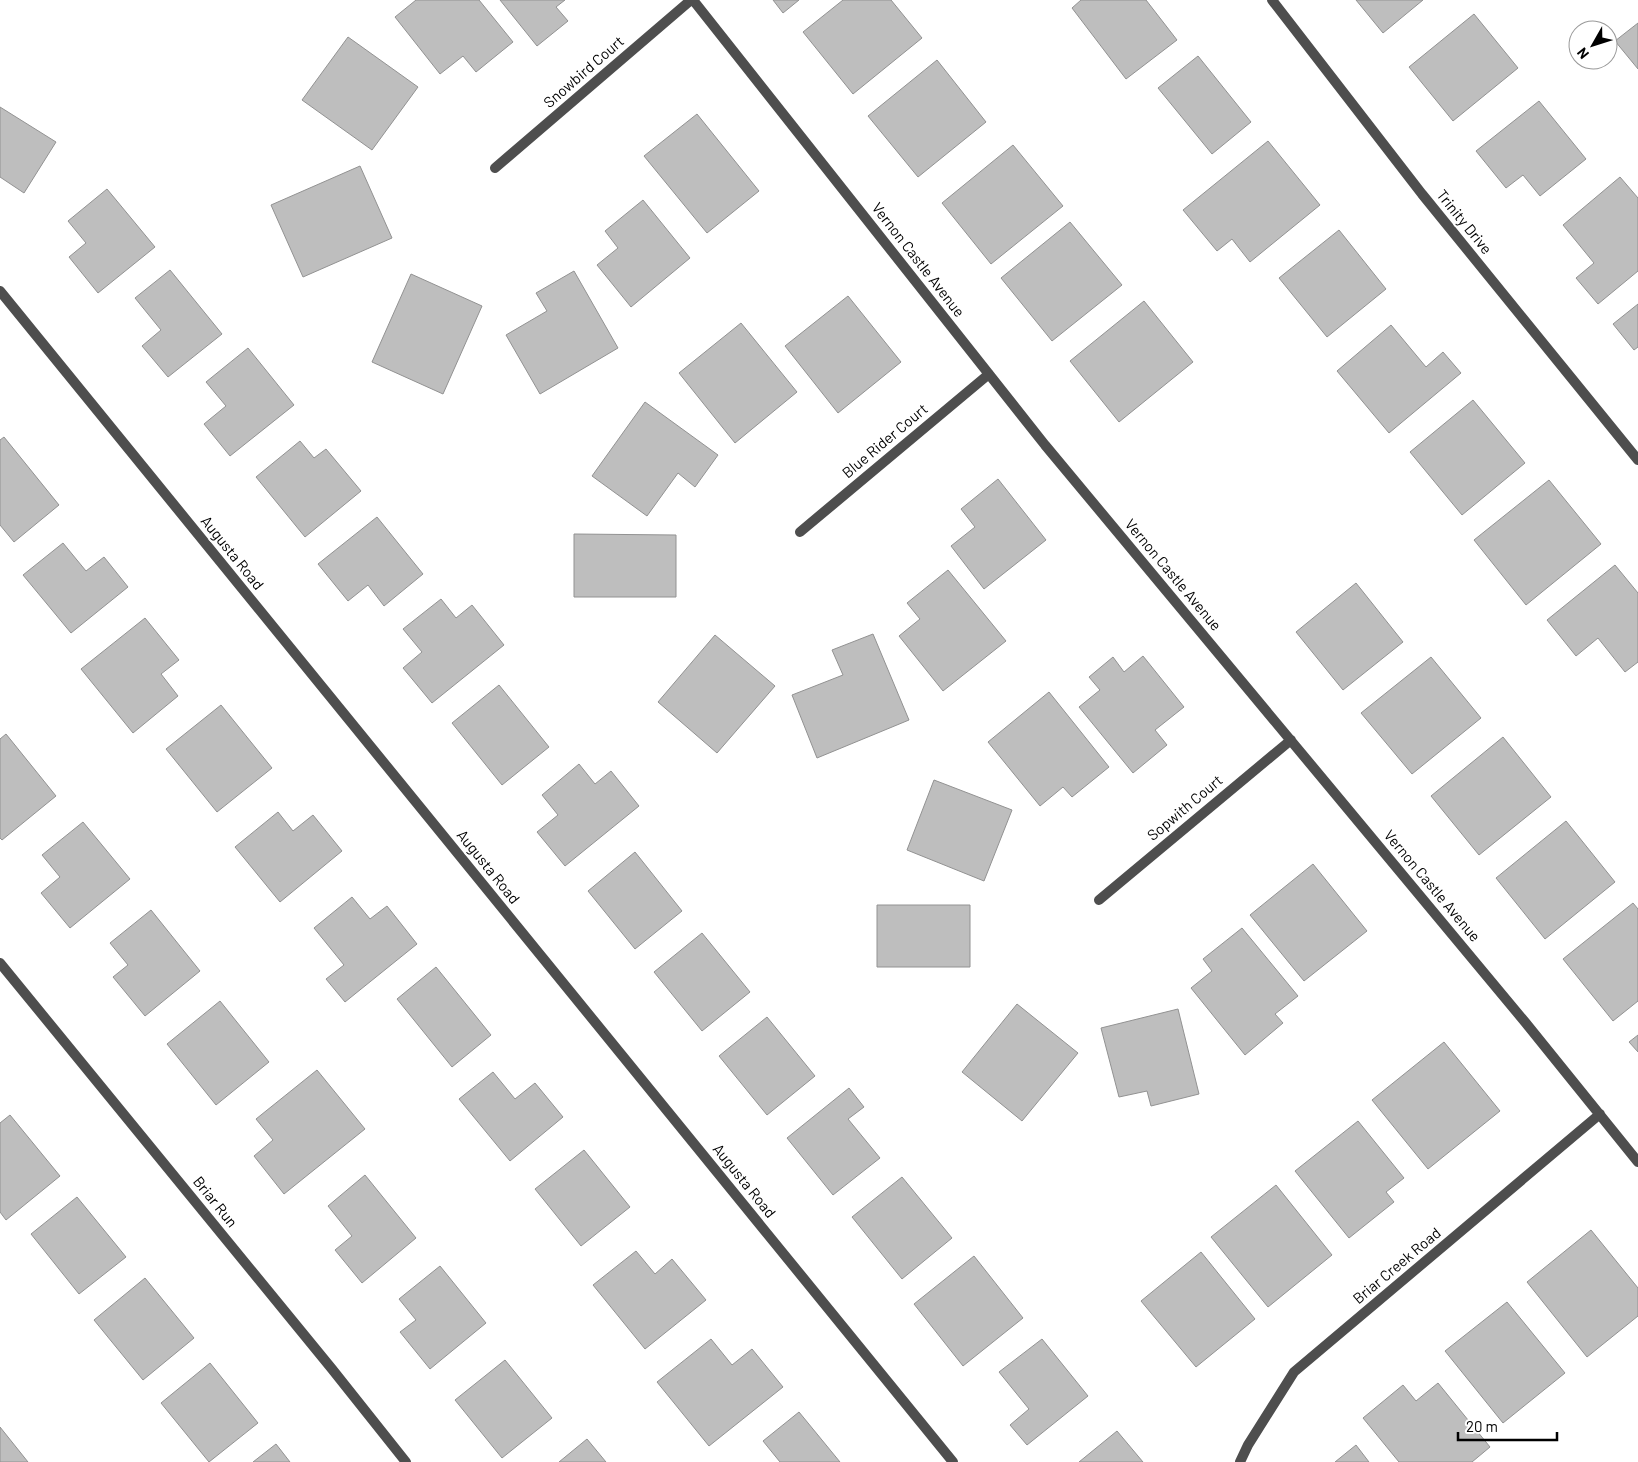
<svg xmlns="http://www.w3.org/2000/svg" width="1638" height="1462" font-family="Barlow,sans-serif">
	<style>
		.building { fill: #bebebe; stroke: #929292 }
		.lines { fill: none; stroke-linecap: round; stroke-linejoin: round }
		.street { stroke: #4e4e4e; stroke-width: 10 }
		.labels { text-anchor: middle; stroke-width: 4; stroke-linejoin: round; paint-order: stroke }
		.street-label { font-size: 15px; fill: #000; stroke: #fff }
	</style>
	<rect width="100%" height="100%" fill="#fff"/>
	<path class="building" d="M416 0H479L513 42 476 72 463 56 440 74 395 17Z
		M500 0H565L556 7 568 21 537 46Z
		M773 0H799L783 13Z
		M843 0H891L922 38 853 94 803 32Z
		M1081 0H1146L1177 40 1126 79 1072 8Z
		M1356 0H1423L1383 33Z
		M1474 14 1518 68 1453 121 1409 67Z
		M1638 23V69L1615 41Z
		M348 37 418 87 372 150 302 100Z
		M1198 56 1251 122 1212 154 1158 88Z
		M937 60 986 122 918 177 868 116Z
		M1539 101 1586 159 1540 196 1523 175 1506 188 1476 151Z
		M0 107 56 142 24 193 0 177Z
		M697 114 759 191 707 233 644 156Z
		M1268 141 1320 205 1250 262 1232 239 1217 251 1183 210Z
		M1013 145 1063 206 991 264 942 203Z
		M360 166 392 238 303 277 271 205Z
		M1620 177 1638 198V271L1598 304 1576 278 1594 263 1563 225Z
		M107 189 155 247 98 293 69 257 86 243 68 221Z
		M643 200 690 258 631 307 597 265 618 248 605 231Z
		M1070 222 1122 285 1052 341 1001 278Z
		M1339 230 1386 289 1327 337 1279 278Z
		M170 270 222 334 168 377 142 346 161 330 135 298Z
		M574 271 618 348 540 394 506 335 547 311 536 293Z
		M411 274 482 306 443 394 372 362Z
		M848 296 901 362 838 413 785 346Z
		M1144 301 1193 362 1119 422 1070 361Z
		M1638 304V347L1634 350 1613 324Z
		M741 323 797 392 735 443 679 373Z
		M1391 325 1426 367 1443 352 1461 373 1389 433 1337 371Z
		M248 348 294 405 230 456 204 424 226 406 206 382Z
		M1473 400 1525 463 1462 515 1410 452Z
		M645 402 718 455 695 487 678 473 647 516 592 476Z
		M4 437 59 505 14 542 0 525V440Z
		M300 441 314 458 326 449 361 491 305 537 256 477Z
		M998 479 1046 540 984 589 951 546 975 527 961 509Z
		M1549 480 1601 544 1526 605 1474 540Z
		M377 517 423 574 384 606 368 585 348 601 318 564Z
		M574 534 676 535V597H574Z
		M63 543 86 571 104 557 128 587 71 633 23 575Z
		M1615 565 1638 593V662L1625 672 1598 638 1576 656 1547 620Z
		M948 570 1006 641 943 691 899 636 920 619 907 603Z
		M1356 583 1403 642 1343 690 1296 632Z
		M441 599 456 618 472 605 504 645 432 703 403 668 422 652 403 629Z
		M145 618 179 660 161 674 178 696 133 733 81 669Z
		M873 634 909 720 817 758 792 695 843 675 832 650Z
		M715 635 775 686 717 753 658 702Z
		M1143 656 1184 707 1155 730 1167 745 1133 773 1079 707 1100 690 1089 677 1113 657 1124 672Z
		M1431 657 1481 718 1412 774 1361 713Z
		M499 685 549 747 502 785 452 723Z
		M1049 692 1109 767 1072 797 1063 787 1040 806 988 742Z
		M221 705 272 768 217 812 166 749Z
		M6 734 56 796 2 840 0 838V739Z
		M1503 737 1551 797 1479 855 1431 796Z
		M579 764 595 784 611 771 639 806 565 866 537 832 558 815 542 795Z
		M934 780 1012 810 984 881 907 850Z
		M278 812 293 831 313 815 342 851 280 902 235 847Z
		M1566 821 1615 882 1545 939 1496 878Z
		M83 822 130 879 70 928 41 893 60 877 42 855Z
		M635 852 682 911 635 949 588 891Z
		M1313 864 1367 931 1304 981 1250 915Z
		M352 897 370 919 387 906 417 944 345 1002 326 979 344 965 314 928Z
		M1633 903 1638 909V1001L1613 1021 1563 959Z
		M877 905H970V967H877Z
		M151 910 200 971 145 1016 113 977 128 965 110 943Z
		M1242 928 1298 996 1275 1014 1283 1023 1245 1055 1191 988 1212 971 1203 959Z
		M702 933 750 992 702 1031 654 972Z
		M436 967 491 1035 452 1067 397 999Z
		M220 1001 269 1062 216 1105 167 1044Z
		M1017 1004 1078 1053 1022 1121 962 1072Z
		M1178 1009 1199 1094 1151 1106 1147 1091 1119 1097 1101 1028Z
		M767 1017 815 1076 767 1115 719 1056Z
		M1638 1035V1052L1629 1042Z
		M1444 1042 1500 1111 1428 1169 1372 1100Z
		M317 1070 365 1129 284 1194 254 1156 273 1140 256 1119Z
		M493 1072 515 1099 535 1083 563 1117 510 1161 459 1099Z
		M849 1088 864 1107 848 1119 880 1158 833 1195 787 1138Z
		M10 1115 60 1176 6 1220 0 1212V1123Z
		M1358 1121 1404 1178 1386 1192 1394 1202 1349 1238 1295 1171Z
		M584 1150 630 1207 581 1246 535 1189Z
		M365 1175 416 1238 362 1283 335 1250 352 1236 328 1206Z
		M902 1177 952 1238 902 1279 852 1217Z
		M1276 1185 1332 1255 1268 1307 1211 1237Z
		M77 1197 126 1257 79 1294 31 1234Z
		M1591 1230 1638 1288V1316L1587 1357 1527 1282Z
		M636 1251 655 1274 672 1259 706 1300 645 1349 593 1285Z
		M1201 1252 1255 1319 1196 1367 1141 1301Z
		M974 1256 1023 1318 963 1366 914 1304Z
		M440 1266 486 1323 430 1369 400 1332 416 1320 399 1299Z
		M145 1278 194 1338 143 1380 94 1320Z
		M1507 1302 1565 1373 1503 1423 1445 1351Z
		M711 1339 732 1365 752 1349 783 1387 709 1446 657 1382Z
		M1042 1339 1088 1396 1027 1445 1010 1425 1029 1409 999 1372Z
		M505 1360 552 1418 502 1458 455 1400Z
		M210 1363 258 1423 209 1462 161 1403Z
		M1438 1383 1490 1447 1472 1462H1399L1363 1418 1403 1385 1416 1401Z
		M799 1412 840 1462H780L763 1441Z
		M0 1427 28 1462H0Z
		M1117 1431 1143 1462H1079Z
		M587 1439 606 1462H559Z
		M276 1444 290 1462H253Z
		M1356 1445 1369 1462H1335Z"/>
	<g class="lines">
		<path class="street" d="M693 0 1045 445 1525 1022 1638 1162
			M1272 0 1422 194 1638 460
			M495 168 691 0
			M0 291 953 1462
			M800 532 989 374
			M1099 900 1291 740
			M0 963 332 1369 406 1462
			M1240 1462 1248 1445 1294 1372 1600 1114"/>
	</g>
	<g class="labels">
		<g class="street-label">
			<text transform="translate(584 72) rotate(-41)" y="5">Snowbird Court</text>
			<text transform="translate(1464 222) rotate(51)" y="5">Trinity Drive</text>
			<text transform="translate(918 260) rotate(52)" y="5">Vernon Castle Avenue</text>
			<text transform="translate(885 441) rotate(-40)" y="5">Blue Rider Court</text>
			<text transform="translate(232 553) rotate(51)" y="5">Augusta Road</text>
			<text transform="translate(1173 575) rotate(50)" y="5">Vernon Castle Avenue</text>
			<text transform="translate(1185 808) rotate(-40)" y="5">Sopwith Court</text>
			<text transform="translate(488 867) rotate(51)" y="5">Augusta Road</text>
			<text transform="translate(1432 886) rotate(50)" y="5">Vernon Castle Avenue</text>
			<text transform="translate(744 1181) rotate(51)" y="5">Augusta Road</text>
			<text transform="translate(215 1202) rotate(51)" y="5">Briar Run</text>
			<text transform="translate(1397 1266) rotate(-40)" y="5">Briar Creek Road</text>
		</g>
	</g>
	<g transform="translate(1593 45) rotate(231)"><circle r="24" fill="#ffffff" stroke="#999999"/>
	<path d="M0-4L9 19L0 12L-9 19Z" fill="#000000"/>
	<text y="-8" font-size="14" font-weight="bold" text-anchor="middle" fill="#000000">N</text>
	</g>
	<path d="M1458 1432v8h99v-8" fill="none" stroke="#000000" stroke-width="2.5"/>
	<text x="1466" y="1432" font-size="15" fill="#000000" stroke="#ffffff" stroke-width="4" paint-order="stroke">20 m</text>
</svg>
